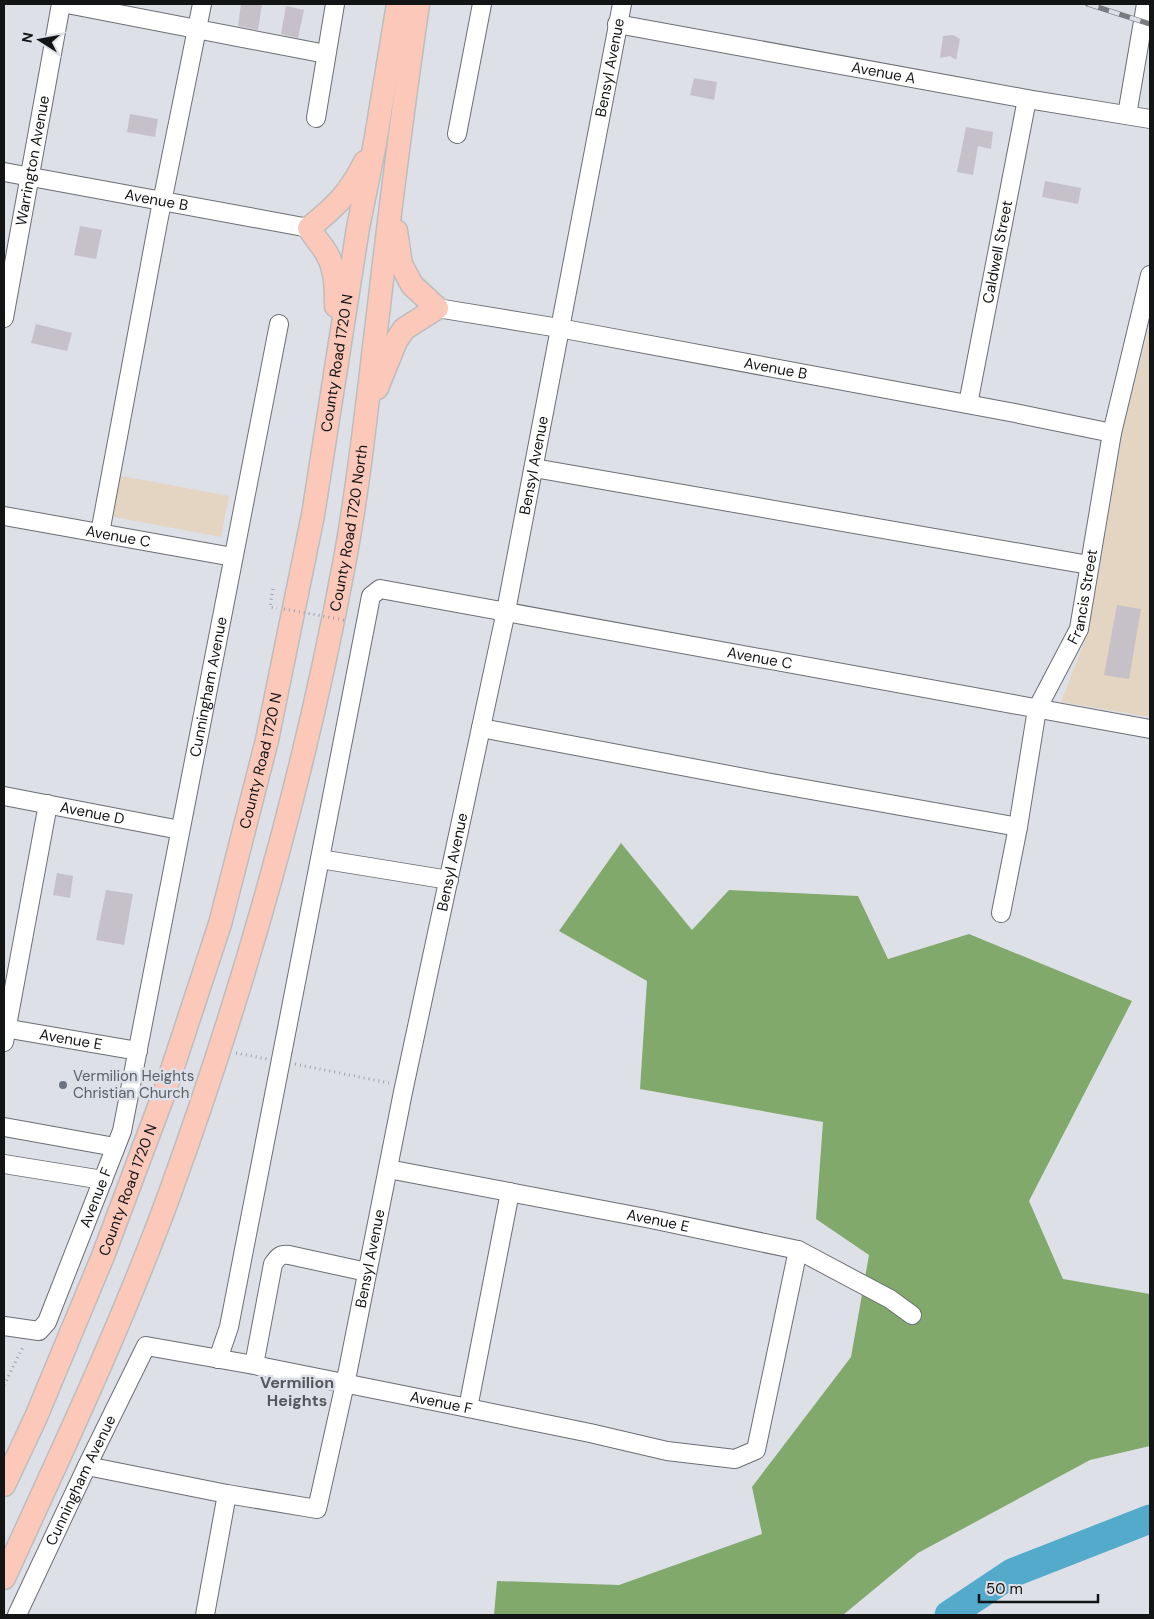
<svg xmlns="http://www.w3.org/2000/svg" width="1154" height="1619" font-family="'DM Sans',sans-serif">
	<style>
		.industrial { fill: #e4d4c2 }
		.forest { fill: #82a96c }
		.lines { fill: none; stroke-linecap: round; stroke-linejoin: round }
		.river { stroke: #54aacb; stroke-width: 29 }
		.building { fill: #c6c1c8 }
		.minor-casing { stroke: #6b6e74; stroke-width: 20 }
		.major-casing { stroke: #bdbdbe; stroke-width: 25 }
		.path { stroke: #9fa1a7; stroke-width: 3; stroke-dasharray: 1 4; stroke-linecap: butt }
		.minor { stroke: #fff; stroke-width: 18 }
		.major { stroke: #fbc8ba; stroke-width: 22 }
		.rail-casing { stroke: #797b7f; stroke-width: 5.5 }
		.rail { stroke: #dde0e7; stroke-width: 4; stroke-dasharray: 11; stroke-linecap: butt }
		.path-bridge { stroke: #9fa1a7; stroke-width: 3; stroke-dasharray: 1 4; stroke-linecap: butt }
		.worship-dot { fill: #6b7280; stroke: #dde0e7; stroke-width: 2 }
		.labels { text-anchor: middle; stroke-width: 5; stroke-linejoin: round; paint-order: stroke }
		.street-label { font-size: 15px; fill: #131416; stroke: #dde0e7 }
		.worship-label { font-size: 15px; fill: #5b616d; stroke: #dde0e7; text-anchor: start }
		.neighbourhood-label { font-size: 16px; font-weight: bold; fill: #55575d; stroke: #dde0e7 }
	</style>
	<rect width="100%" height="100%" fill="#dde0e7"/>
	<path class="industrial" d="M1150 325V717L1061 702 1089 630 1124 424Z
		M111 474 229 496 221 537 103 515Z"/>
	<path class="forest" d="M621 843 692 930 729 890 858 896 888 959 969 934 1132 1001 1029 1201 1063 1279 1150 1294V1446L1090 1460 918 1553 843 1615H494L497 1581 619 1585 762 1534 752 1487 851 1357 869 1255 816 1219 823 1122 640 1089 647 981 559 931Z"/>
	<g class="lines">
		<path class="river" d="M949 1615 1012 1573 1150 1519"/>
	</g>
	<path class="building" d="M241 4H262L258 30 238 26Z
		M286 6 304 10 298 38 281 34Z
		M953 35 960 39 956 60 950 56 940 58 943 36Z
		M694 78 717 82 714 100 690 95Z
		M130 114 158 119 155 137 127 132Z
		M966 127 993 132 991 149 978 146 973 175 957 172Z
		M1045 181 1081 188 1078 204 1042 197Z
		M80 226 102 230 96 259 74 255Z
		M36 324 72 333 67 351 31 343Z
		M1117 605 1141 609 1129 679 1104 675Z
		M57 873 73 876 70 898 53 895Z
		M106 890 133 894 124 945 96 940Z"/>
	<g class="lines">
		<g class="minor-casing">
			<g id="minor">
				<path d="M67 4 326 54"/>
				<path id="s1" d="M617 24 1027 99 1150 119"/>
				<path d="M1127 115 1146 4"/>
				<path d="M316 118 335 4"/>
				<path d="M457 134 482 4"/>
				<path id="s2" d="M4 172 309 228"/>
				<path id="s3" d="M437 308 559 328 1015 413 1112 433"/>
				<path id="s4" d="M4 318 61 4"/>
				<path id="s5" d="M968 404 1027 99"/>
				<path d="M534 468 1089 565"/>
				<path id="s6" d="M4 516 233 557"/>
				<path d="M100 533 158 222 202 4"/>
				<path d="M481 728 766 782 1018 827"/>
				<path id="s7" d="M4 796 180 830"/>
				<path d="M320 859 449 880"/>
				<path id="s8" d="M1001 913 1018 827 1037 709 1079 629 1112 433 1150 275"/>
				<path id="s9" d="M4 1028 138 1051"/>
				<path d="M4 1042 48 804"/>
				<path d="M4 1127 115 1147"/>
				<path d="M4 1164 103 1180"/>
				<path id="s10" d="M388 1169 651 1219 798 1250 890 1299 912 1315"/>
				<path id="s11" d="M4 1326 39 1331 47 1322 122 1131 279 324"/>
				<path id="s12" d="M218 1359 229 1327 371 596 380 589 1150 729"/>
				<path d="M254 1365 273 1264C278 1257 280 1254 289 1255L367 1272"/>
				<path d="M468 1408 510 1192"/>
				<path id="s13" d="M87 1466 227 1494 317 1509 348 1370 403 1092 506 611 622 4"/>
				<path id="s14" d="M17 1615 87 1466 146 1346 254 1365 468 1408 590 1433 667 1451 735 1459 756 1450 798 1250"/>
				<path d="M205 1615 227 1494"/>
			</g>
		</g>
		<g class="major-casing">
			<g id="major">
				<path d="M336 306C336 288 336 271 327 254 322 245 314 237 309 228 336 206 349 194 365 162"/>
				<path d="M377 388 396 341 404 329 437 308 412 285 401 264 396 231"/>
				<path id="s15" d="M4 1485 36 1417 103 1256 166 1088 220 924 267 740 313 515 358 228 375 143 398 4"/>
				<path id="s16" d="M4 1578C62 1451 122 1324 170 1193 245 986 305 775 345 559 360 478 368 395 378 314 390 210 403 107 418 4"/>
			</g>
		</g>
		<path class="path" d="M273 589 270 607 277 608
			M236 1053 267 1059
			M295 1064 389 1083
			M4 1385 24 1345"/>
		<use href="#minor" class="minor"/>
		<use href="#major" class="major"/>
		<g class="rail-casing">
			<path id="rail" d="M1088 4 1150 24"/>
		</g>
		<use href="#rail" class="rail"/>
		<path class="path-bridge" d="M284 609 344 620"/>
	</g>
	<circle class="worship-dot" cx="63" cy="1085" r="5"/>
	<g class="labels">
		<g class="street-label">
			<text dy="5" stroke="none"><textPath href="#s13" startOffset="1705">Bensyl Avenue</textPath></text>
			<text dy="5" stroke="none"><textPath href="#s1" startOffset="271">Avenue A</textPath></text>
			<text dy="5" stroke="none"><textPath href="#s4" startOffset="160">Warrington Avenue</textPath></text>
			<text dy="5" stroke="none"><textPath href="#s2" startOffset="155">Avenue B</textPath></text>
			<text dy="5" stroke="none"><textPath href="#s5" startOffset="155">Caldwell Street</textPath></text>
			<text dy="5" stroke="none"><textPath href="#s15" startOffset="1175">County Road 1720 N</textPath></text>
			<text dy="5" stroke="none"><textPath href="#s3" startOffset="344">Avenue B</textPath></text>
			<text dy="5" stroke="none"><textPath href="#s13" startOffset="1300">Bensyl Avenue</textPath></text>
			<text dy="5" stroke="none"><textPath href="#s16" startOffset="1109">County Road 1720 North</textPath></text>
			<text dy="5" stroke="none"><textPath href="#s6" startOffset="116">Avenue C</textPath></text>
			<text dy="5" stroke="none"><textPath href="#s8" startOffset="330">Francis Street</textPath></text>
			<text dy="5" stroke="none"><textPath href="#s12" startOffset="1176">Avenue C</textPath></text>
			<text dy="5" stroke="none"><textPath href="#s11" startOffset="705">Cunningham Avenue</textPath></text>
			<text dy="5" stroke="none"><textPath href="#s15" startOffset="770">County Road 1720 N</textPath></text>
			<text dy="5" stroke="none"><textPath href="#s7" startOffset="90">Avenue D</textPath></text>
			<text dy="5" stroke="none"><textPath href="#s13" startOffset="895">Bensyl Avenue</textPath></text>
			<text dy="5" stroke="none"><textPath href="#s9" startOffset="68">Avenue E</textPath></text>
			<text dy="5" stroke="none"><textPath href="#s15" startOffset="320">County Road 1720 N</textPath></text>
			<text dy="5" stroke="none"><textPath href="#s11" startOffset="181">Avenue F</textPath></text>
			<text dy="5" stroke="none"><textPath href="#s10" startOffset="275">Avenue E</textPath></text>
			<text dy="5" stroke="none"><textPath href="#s13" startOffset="490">Bensyl Avenue</textPath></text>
			<text dy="5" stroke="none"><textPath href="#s14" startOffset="599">Avenue F</textPath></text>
			<text dy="5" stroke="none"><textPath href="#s14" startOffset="149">Cunningham Avenue</textPath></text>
		</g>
		<g class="worship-label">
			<text x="73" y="1081">Vermilion Heights<tspan x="73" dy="17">Christian Church</tspan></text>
		</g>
		<g class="neighbourhood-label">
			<text x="297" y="1388">Vermilion<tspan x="297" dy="18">Heights</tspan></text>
		</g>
	</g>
	<rect width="1154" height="1619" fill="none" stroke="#131416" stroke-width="10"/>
	<g transform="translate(40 40) rotate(281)" stroke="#dde0e7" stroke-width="4" paint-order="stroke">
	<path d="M0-4L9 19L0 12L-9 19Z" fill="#131416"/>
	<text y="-8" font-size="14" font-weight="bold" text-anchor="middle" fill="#131416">N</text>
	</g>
	<path d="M979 1594v8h119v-8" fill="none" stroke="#131416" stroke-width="2.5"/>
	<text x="986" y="1594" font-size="15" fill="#131416" stroke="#dde0e7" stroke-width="4" paint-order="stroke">50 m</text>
</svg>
